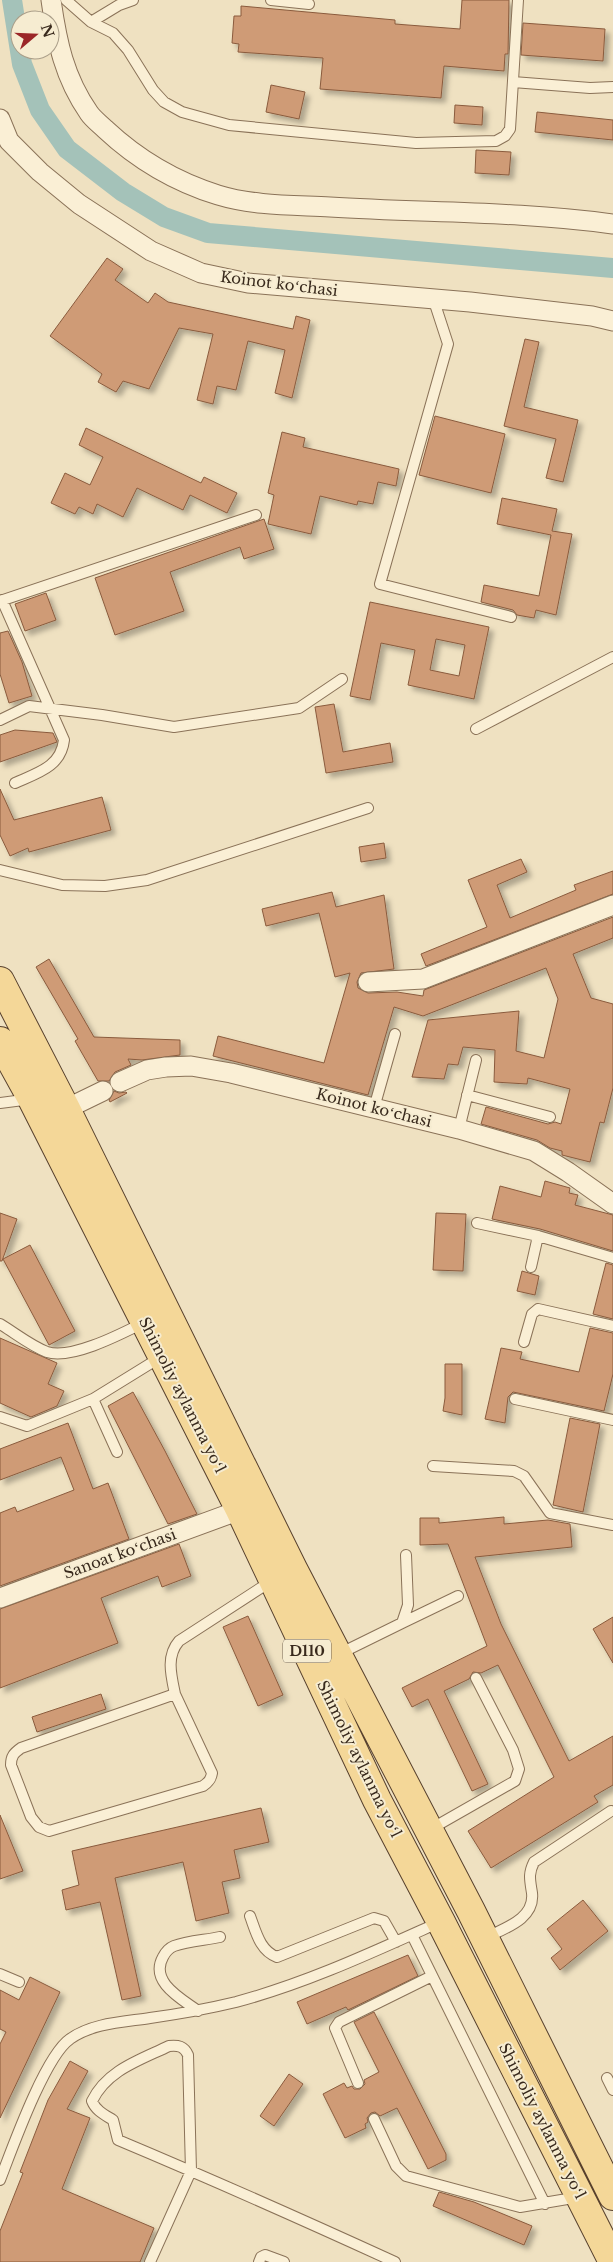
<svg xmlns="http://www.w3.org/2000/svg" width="613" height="2262" font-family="'Libre Baskerville',serif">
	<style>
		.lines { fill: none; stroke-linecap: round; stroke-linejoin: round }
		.canal { stroke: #a4c2b9; stroke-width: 20 }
		.building { fill: #cf9b76; stroke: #8a5b3d; fill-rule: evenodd; filter: url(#shadow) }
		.service-casing { stroke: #8a7258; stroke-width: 12 }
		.minor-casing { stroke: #8a7258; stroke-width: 21 }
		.primary-casing { stroke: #57402d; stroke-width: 30 }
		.service { stroke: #faefd5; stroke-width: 10 }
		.minor { stroke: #faefd5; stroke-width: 19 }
		.primary { stroke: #f4d798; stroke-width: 28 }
		.labels { text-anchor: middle; stroke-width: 4; stroke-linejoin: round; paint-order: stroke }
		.shield { fill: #f6ecd1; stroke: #726453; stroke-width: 1 }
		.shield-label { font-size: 14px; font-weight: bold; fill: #392a1d }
		.street-label { font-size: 15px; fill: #392a1d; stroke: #f6ecd1 }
	</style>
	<defs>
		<filter id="shadow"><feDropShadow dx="4.5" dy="4.5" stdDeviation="2.5" flood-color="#0004"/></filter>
	</defs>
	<rect width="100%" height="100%" fill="#efe1c1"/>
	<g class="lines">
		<path class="canal" d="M12 0 22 64 40 110 67 149 123 192 164 217 208 233 613 268"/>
	</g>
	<path class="building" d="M462 0H509L508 54H505L504 71 444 66 441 98 320 89 323 58 238 52 239 44 232 43 234 16H241V6L395 20V24L460 29Z
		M523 23 605 29 603 61 521 55Z
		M271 85 305 92 299 119 266 112Z
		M455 105 483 107 482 125 454 123Z
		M537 112 613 120V140L535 132Z
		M476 150 511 152 509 175 475 173Z
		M107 258 123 269 115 280 148 303 155 293 168 302 293 329 296 316 310 320 292 398 275 393 285 350 248 341 236 390 217 386 213 404 197 400 213 334 179 328 149 389 123 381 116 392 98 382 102 374 50 336Z
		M525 339 539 342 524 407 578 420 563 482 546 478 556 439 504 426Z
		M435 416 505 434 491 493 419 475Z
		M86 428 201 483 204 477 237 493 227 513 190 495 183 510 137 488 123 517 97 504 93 514 79 507 75 514 51 503 65 473 90 485 103 457 79 445Z
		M282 432 305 438 303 447 399 469 396 486 378 482 373 504 358 501 357 505 320 496 311 534 268 524 274 495 268 493Z
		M502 498 557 509 552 531 572 534 556 615 536 610 534 618 517 615 513 610 481 602 484 585 539 596 551 535 497 524Z
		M264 519 274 549 244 559 240 547 170 572 184 611 115 635 95 578Z
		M46 593 56 620 25 631 15 604Z
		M370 602 489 627 474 699 408 685 415 650 381 643 370 700 350 696ZM436 639 465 645 459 676 430 670Z
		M8 631 22 662 32 696 9 703 0 674V633Z
		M334 704 343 752 390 743 393 762 326 773 315 707Z
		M15 730 53 733 57 742 0 762V735Z
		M0 789 14 820 102 797 111 830 29 852 28 848 10 856 0 835Z
		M384 843 386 858 361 862 359 847Z
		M521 859 527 872 497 885 510 918 576 890 574 885 613 871V894L426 966 421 954 487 927 468 880Z
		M332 892 336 907 384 895 394 969 361 973 357 982 358 988 368 993 397 992 423 996 424 990 613 917V938L573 954 591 998 613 1004V1088L604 1123 600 1122 590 1162 562 1155V1151L550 1148 537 1140 481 1124 486 1107 548 1124 555 1122 561 1124 570 1089 528 1078 527 1084 494 1082 495 1050 463 1047 458 1065 448 1064 444 1079 412 1077 428 1020 519 1011 516 1051 544 1058 558 999 546 968 423 1016 394 1007 368 1095 213 1056 218 1036 324 1063 350 973 335 977 319 913 266 926 262 909Z
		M49 959 94 1037 180 1040V1055L142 1060 128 1059 131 1065 115 1072 109 1081H98L75 1041 78 1039 36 967Z
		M114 1091 119 1093 126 1092 127 1093 110 1102 109 1100Z
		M545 1181 570 1188 569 1193 578 1195 575 1205 613 1215V1251L540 1229 492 1219 500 1186 541 1197Z
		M0 1213 17 1219 2 1261H0Z
		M436 1213 466 1214 463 1271 433 1270Z
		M30 1245 75 1331 49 1345 3 1259Z
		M606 1263 613 1265V1319L593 1314Z
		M522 1271 539 1276 535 1295 517 1291Z
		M590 1328 613 1333V1374L604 1411 513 1392 508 1397 505 1423 485 1419 501 1348 522 1352 520 1359 579 1372Z
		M0 1338 57 1363 48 1384 64 1391 57 1406 31 1417 0 1403Z
		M445 1364H462V1415L443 1411 445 1398Z
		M133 1392 165 1451 197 1514 168 1524 108 1406Z
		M570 1418 600 1424 583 1512 553 1505Z
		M68 1423 93 1489 108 1483 129 1539 0 1586V1513L15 1507 17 1512 74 1490 61 1457 0 1480V1449Z
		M504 1517V1524L548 1520 570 1524 572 1547 475 1557 501 1624 569 1761 613 1736V1785L594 1796 598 1802 491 1868 468 1831 554 1777 498 1665 481 1673 473 1672 469 1679 444 1691 488 1784 472 1791 428 1699 412 1707 402 1688 487 1646 448 1544 420 1545V1518H439V1523Z
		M179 1544 191 1576 162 1587 158 1576 101 1598 118 1643 0 1688V1609Z
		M248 1616 283 1695 258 1706 223 1627Z
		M613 1617V1663L593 1629Z
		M101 1694 106 1709 37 1732 32 1717Z
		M261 1808 269 1842 234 1850 240 1878 222 1882 229 1913 196 1921 183 1862 115 1878 141 1996 122 2000 100 1902 66 1910 62 1890 79 1885 72 1851Z
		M0 1815 23 1871 0 1879Z
		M583 1900 608 1931 560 1970 551 1958 562 1949 547 1929Z
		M408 1955 418 1976 348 2010 346 2007 307 2024 297 2002Z
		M30 1977 60 1992 0 2118V2044L6 2032 0 2029V1990L19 2000Z
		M374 2012 446 2154V2160L428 2169 397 2108 380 2116 375 2112 371 2113 367 2118 368 2122 365 2124 366 2128 345 2138 323 2094 344 2083 347 2088 352 2086 354 2089H360L365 2084 364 2080 379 2072 354 2022Z
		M70 2061 88 2071 67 2109 90 2118 62 2189 154 2228 140 2262H0V2231L23 2173 20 2172 48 2100Z
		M289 2074 303 2084 274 2126 260 2116Z
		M439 2192 474 2202 532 2226 524 2245 433 2206Z"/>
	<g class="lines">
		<g class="service-casing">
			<path id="service" d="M66 0 91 22 113 33 128 50 153 90 164 102 182 112 229 125 416 143 496 141 505 136 510 129 518 0
				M271 0 309 4
				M91 22 119 5 133 0
				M513 82 590 88 613 87
				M433 298 448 344 380 584 511 617
				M2 600 64 740C61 767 37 773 15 783
				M0 601 256 515
				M0 720 29 706 102 715 174 727 299 708 342 679
				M476 729 613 657
				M0 870 62 885 105 886 147 880 368 808
				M467 1095 550 1117
				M0 1103 31 1099
				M374 1108 395 1034
				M459 1129 476 1060
				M477 1223 538 1236 613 1258
				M531 1267 538 1236
				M0 1324C15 1333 31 1346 47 1352 71 1360 121 1334 143 1323
				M524 1342 532 1314 538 1309 613 1326
				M93 1399 117 1452
				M515 1399 613 1420
				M0 1417 27 1426 93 1399 161 1357
				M433 1466 514 1471 524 1476 550 1513 613 1525
				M402 1623 458 1596
				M339 1654 402 1623 408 1605 406 1555
				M175 1694 212 1773C211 1779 209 1782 203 1786L49 1831 39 1827 31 1817 11 1765C11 1756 14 1753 21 1748L175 1694C171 1675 166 1656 179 1641L273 1580
				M429 1830 515 1781 519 1769 513 1750 476 1678
				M250 1916C256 1932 260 1951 277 1957L374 1918 384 1921 396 1942
				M412 1935 545 2204
				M485 1938C505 1928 535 1919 532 1893 530 1880 528 1874 534 1862L611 1811
				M0 1974 19 1982
				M198 2011C182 1999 149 1982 163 1957 165 1953 169 1948 174 1946 187 1941 206 1940 220 1937
				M607 2078 613 2090
				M358 2083 335 2028 339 2022 432 1976
				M374 2119 396 2166 406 2176 520 2207 579 2197
				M0 2180C12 2149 45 2056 70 2039 92 2023 124 2022 150 2018 179 2014 207 2009 236 2002 307 1983 373 1952 440 1922
				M150 2262 191 2171 188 2055C184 2046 178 2045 169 2046 140 2060 107 2070 92 2101 96 2111 105 2115 113 2120L118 2140C211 2179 303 2220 395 2262
				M259 2262 261 2257 265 2255 284 2262"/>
		</g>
		<g class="minor-casing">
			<path id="minor" d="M51 0C57 42 64 77 89 113 93 119 100 124 105 129 137 159 176 182 218 195 254 206 293 205 330 207 425 213 519 211 613 224
				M0 119 9 141 40 172 79 204 151 251 201 273 248 283 470 302 592 316 613 321
				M368 982 423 979 613 905
				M120 1082 147 1070 166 1067 191 1066 231 1073 459 1129 534 1151 568 1172 613 1204
				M66 1109 103 1091
				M0 1598 240 1510"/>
		</g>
		<g class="primary-casing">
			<path id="primary" d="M0 981 66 1109 293 1569 471 1911 613 2196
				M0 1041 32 1099 240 1510 377 1800 441 1922 613 2262"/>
		</g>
		<use href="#service" class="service"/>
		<use href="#minor" class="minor"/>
		<use href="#primary" class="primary"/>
	</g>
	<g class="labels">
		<rect class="shield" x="283" y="1639.5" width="48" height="23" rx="4"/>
		<g class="shield-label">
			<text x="307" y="1656">D110</text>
		</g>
		<g class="street-label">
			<text transform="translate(279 284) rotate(7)" y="5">Koinot koʻchasi</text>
			<text transform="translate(374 1108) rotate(14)" y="5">Koinot koʻchasi</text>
			<text transform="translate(182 1395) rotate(63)" y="5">Shimoliy aylanma yoʻl</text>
			<text transform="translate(120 1554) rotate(-20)" y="5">Sanoat koʻchasi</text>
			<text transform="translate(359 1759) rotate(64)" y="5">Shimoliy aylanma yoʻl</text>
			<text transform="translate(542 2121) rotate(63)" y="5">Shimoliy aylanma yoʻl</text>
		</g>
	</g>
	<g transform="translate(35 35) rotate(71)"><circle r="24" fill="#f6ecd1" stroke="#aa9e89"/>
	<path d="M0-4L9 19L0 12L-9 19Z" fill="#9b2628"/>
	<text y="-8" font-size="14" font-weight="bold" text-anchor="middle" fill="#392a1d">N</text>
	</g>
</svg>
